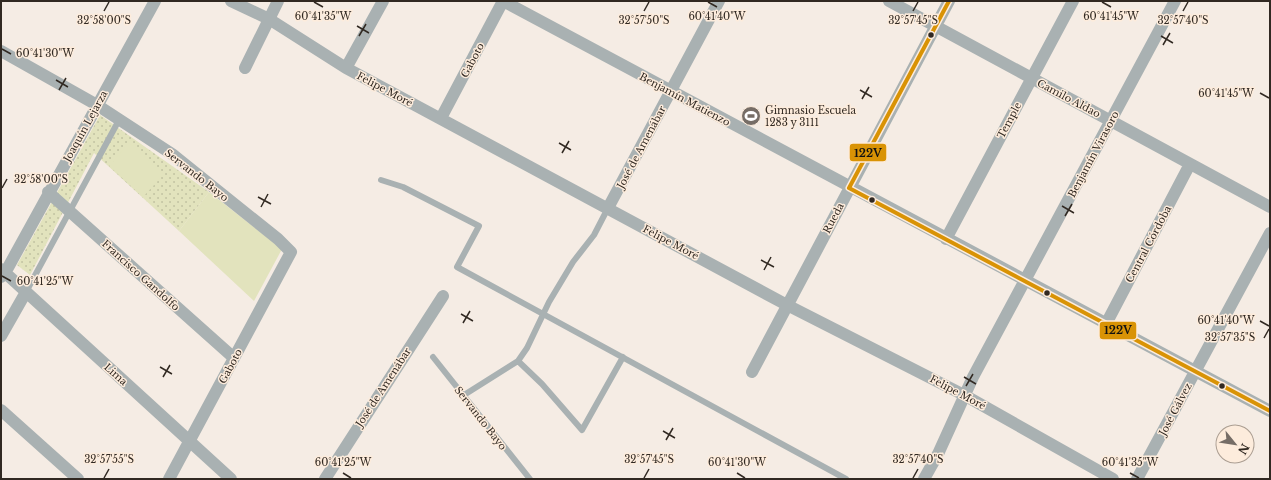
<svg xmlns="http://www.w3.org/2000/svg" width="1271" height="480" font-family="'Libre Baskerville',serif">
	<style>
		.green { fill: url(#green-dots) }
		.pitch { fill: #e2e3bd }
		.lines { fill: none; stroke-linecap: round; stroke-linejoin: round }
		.service { stroke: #a9b1b2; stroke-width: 6 }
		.minor { stroke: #a9b1b2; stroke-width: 12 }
		.bus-1-casing { stroke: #fdecdc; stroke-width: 7 }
		.bus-1 { stroke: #d99305; stroke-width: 4 }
		.ticks { fill: none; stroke: #312922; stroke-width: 1.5 }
		.bus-dot { fill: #312922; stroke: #fdecdc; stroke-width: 1.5 }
		.labels { text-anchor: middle; stroke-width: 3; stroke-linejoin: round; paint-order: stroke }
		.street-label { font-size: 10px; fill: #312922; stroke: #fdecdc }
		.poi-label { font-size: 10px; fill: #312922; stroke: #fdecdc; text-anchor: start }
		.ticks-label { font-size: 10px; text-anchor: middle; fill: #312922; stroke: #fdecdc; stroke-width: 3; stroke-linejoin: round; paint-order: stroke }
		.line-badge { stroke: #fdecdc; stroke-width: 1.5 }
		.pale-badge-label { font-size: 11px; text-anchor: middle; font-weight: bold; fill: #111 }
	</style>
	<defs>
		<pattern id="green-dots" width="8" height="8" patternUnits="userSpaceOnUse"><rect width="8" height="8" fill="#e2e3bd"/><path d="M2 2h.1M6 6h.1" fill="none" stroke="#c2c3a2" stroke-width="1.8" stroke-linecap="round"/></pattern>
	</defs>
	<rect width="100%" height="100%" fill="#f5ece4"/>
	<path class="green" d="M100 115 209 192 179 231 94 153 30 275 17 265Z"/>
	<path class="pitch" d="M129 143 164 174 143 197 109 166Z
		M209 192 282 249 254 301 179 231Z"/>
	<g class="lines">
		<path class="service" d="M381 180 403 187 479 226 457 267 846 479
			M26 292 119 120
			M433 357 530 479
			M518 361 542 384 582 430 623 357
			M464 395 518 361 527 348 549 302 573 262 594 235 608 208"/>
		<path class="minor" d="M231 1 269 19 346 68 787 305 964 395 1113 479
			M503 1 1270 411
			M889 1 1270 207
			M1 51 97 105 172 154 278 239 291 252 169 479
			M245 68 278 1
			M346 68 383 1
			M441 118 503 1
			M48 192 234 358
			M608 208 719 1
			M946 239 1073 1
			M1 269 231 479
			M1 277 5 273 155 1
			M1106 324 1190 164
			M1 336 26 292
			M752 372 949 1
			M1 410 78 479
			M325 479 443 296
			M924 479 938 454 973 377 1175 1
			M1137 479 1270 233"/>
		<g class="bus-1-casing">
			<path id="bus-1" d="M949 1 849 188 1270 411"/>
		</g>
		<use href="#bus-1" class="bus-1"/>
	</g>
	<path class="ticks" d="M314 2 323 7M708 2 717 7M1102 2 1111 7M104 11 109 2M644 11 649 2M913 11 918 2M1183 11 1188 2M357 26 369 33M359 36 366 24M1161 36 1173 43M1163 45 1170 33M2 49 11 54M56 80 68 87M59 90 66 78M860 90 872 97M1260 93 1269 98M862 99 869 87M559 143 571 150M562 153 569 141M2 188 7 179M258 197 271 204M1062 206 1074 213M261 207 268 194M1065 216 1072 204M761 260 774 267M764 270 771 257M2 276 11 281M461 314 473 321M1260 321 1269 326M463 323 470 311M1264 338 1269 329M160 367 172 374M163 377 170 365M964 377 976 384M966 386 973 374M663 431 675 438M666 440 673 428M343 473 351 478M737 473 745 478M1130 473 1139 478M104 478 109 469M644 478 649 469M913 478 918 469"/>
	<defs>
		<g id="stadium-disc" transform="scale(1)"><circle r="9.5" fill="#766d66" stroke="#fdecdc"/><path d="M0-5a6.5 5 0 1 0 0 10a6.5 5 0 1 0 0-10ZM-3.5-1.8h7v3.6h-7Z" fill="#fff"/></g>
	</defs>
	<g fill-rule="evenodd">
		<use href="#stadium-disc" x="751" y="116"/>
	</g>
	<g class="bus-dot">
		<circle cx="931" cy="35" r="3.5"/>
		<circle cx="872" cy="200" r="3.5"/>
		<circle cx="1047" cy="293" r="3.5"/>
		<circle cx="1222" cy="386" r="3.5"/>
	</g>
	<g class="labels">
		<g class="street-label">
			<text transform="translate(472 60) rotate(-62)" y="4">Gaboto</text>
			<text transform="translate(385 89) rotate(28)" y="4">Felipe Moré</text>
			<text transform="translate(1069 98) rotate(28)" y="4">Camilo Aldao</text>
			<text transform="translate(685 99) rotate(28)" y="4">Benjamín Matienzo</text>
			<text transform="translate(1009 120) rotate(-62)" y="4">Temple</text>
			<text transform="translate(85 126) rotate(-61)" y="4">Joaquín Lejarza</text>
			<text transform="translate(641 147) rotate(-62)" y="4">José de Amenábar</text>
			<text transform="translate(1093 154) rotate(-62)" y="4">Benjamín Virasoro</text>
			<text transform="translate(197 175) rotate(38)" y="4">Servando Bayo</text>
			<text transform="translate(833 218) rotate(-62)" y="4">Rueda</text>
			<text transform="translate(671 242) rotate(28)" y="4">Felipe Moré</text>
			<text transform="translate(1148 244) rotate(-62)" y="4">Central Córdoba</text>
			<text transform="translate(141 275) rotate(42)" y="4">Francisco Gandolfo</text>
			<text transform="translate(230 366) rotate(-62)" y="4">Gaboto</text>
			<text transform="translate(116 374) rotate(42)" y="4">Lima</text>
			<text transform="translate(383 387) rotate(-57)" y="4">José de Amenábar</text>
			<text transform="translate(958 392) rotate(28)" y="4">Felipe Moré</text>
			<text transform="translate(1175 409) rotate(-62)" y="4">José Gálvez</text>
			<text transform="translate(481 418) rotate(52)" y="4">Servando Bayo</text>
		</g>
		<g class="poi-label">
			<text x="765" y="114">Gimnasio Escuela<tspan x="765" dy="12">1283 y 3111</tspan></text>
		</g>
	</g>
	<g class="ticks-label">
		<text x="323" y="20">60°41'35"W</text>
		<text x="717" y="20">60°41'40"W</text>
		<text x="1111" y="20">60°41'45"W</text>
		<text x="104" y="24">32°58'00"S</text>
		<text x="644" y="24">32°57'50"S</text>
		<text x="913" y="24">32°57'45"S</text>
		<text x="1183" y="24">32°57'40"S</text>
		<text x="45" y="57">60°41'30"W</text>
		<text x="1226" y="97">60°41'45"W</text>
		<text x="41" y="183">32°58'00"S</text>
		<text x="45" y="285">60°41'25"W</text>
		<text x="1226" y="324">60°41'40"W</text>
		<text x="1230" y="341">32°57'35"S</text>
		<text x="109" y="463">32°57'55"S</text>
		<text x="649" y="463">32°57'45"S</text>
		<text x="918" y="463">32°57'40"S</text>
		<text x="343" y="466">60°41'25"W</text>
		<text x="737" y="466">60°41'30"W</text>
		<text x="1130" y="466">60°41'35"W</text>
	</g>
	<g class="line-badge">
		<rect x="849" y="143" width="38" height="19" rx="4" fill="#d99305"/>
		<rect x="1099" y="321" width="38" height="19" rx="4" fill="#d99305"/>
	</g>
	<g class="pale-badge-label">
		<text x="868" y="157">122V</text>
		<text x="1118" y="334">122V</text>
	</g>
	<rect width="1271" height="480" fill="none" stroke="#312922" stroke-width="4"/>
	<g transform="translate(1235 444) rotate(120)"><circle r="19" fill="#fdecdc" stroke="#ab9e92"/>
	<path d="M0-3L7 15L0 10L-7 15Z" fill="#766d66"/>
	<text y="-6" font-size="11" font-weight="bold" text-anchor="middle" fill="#312922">N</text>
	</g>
</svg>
